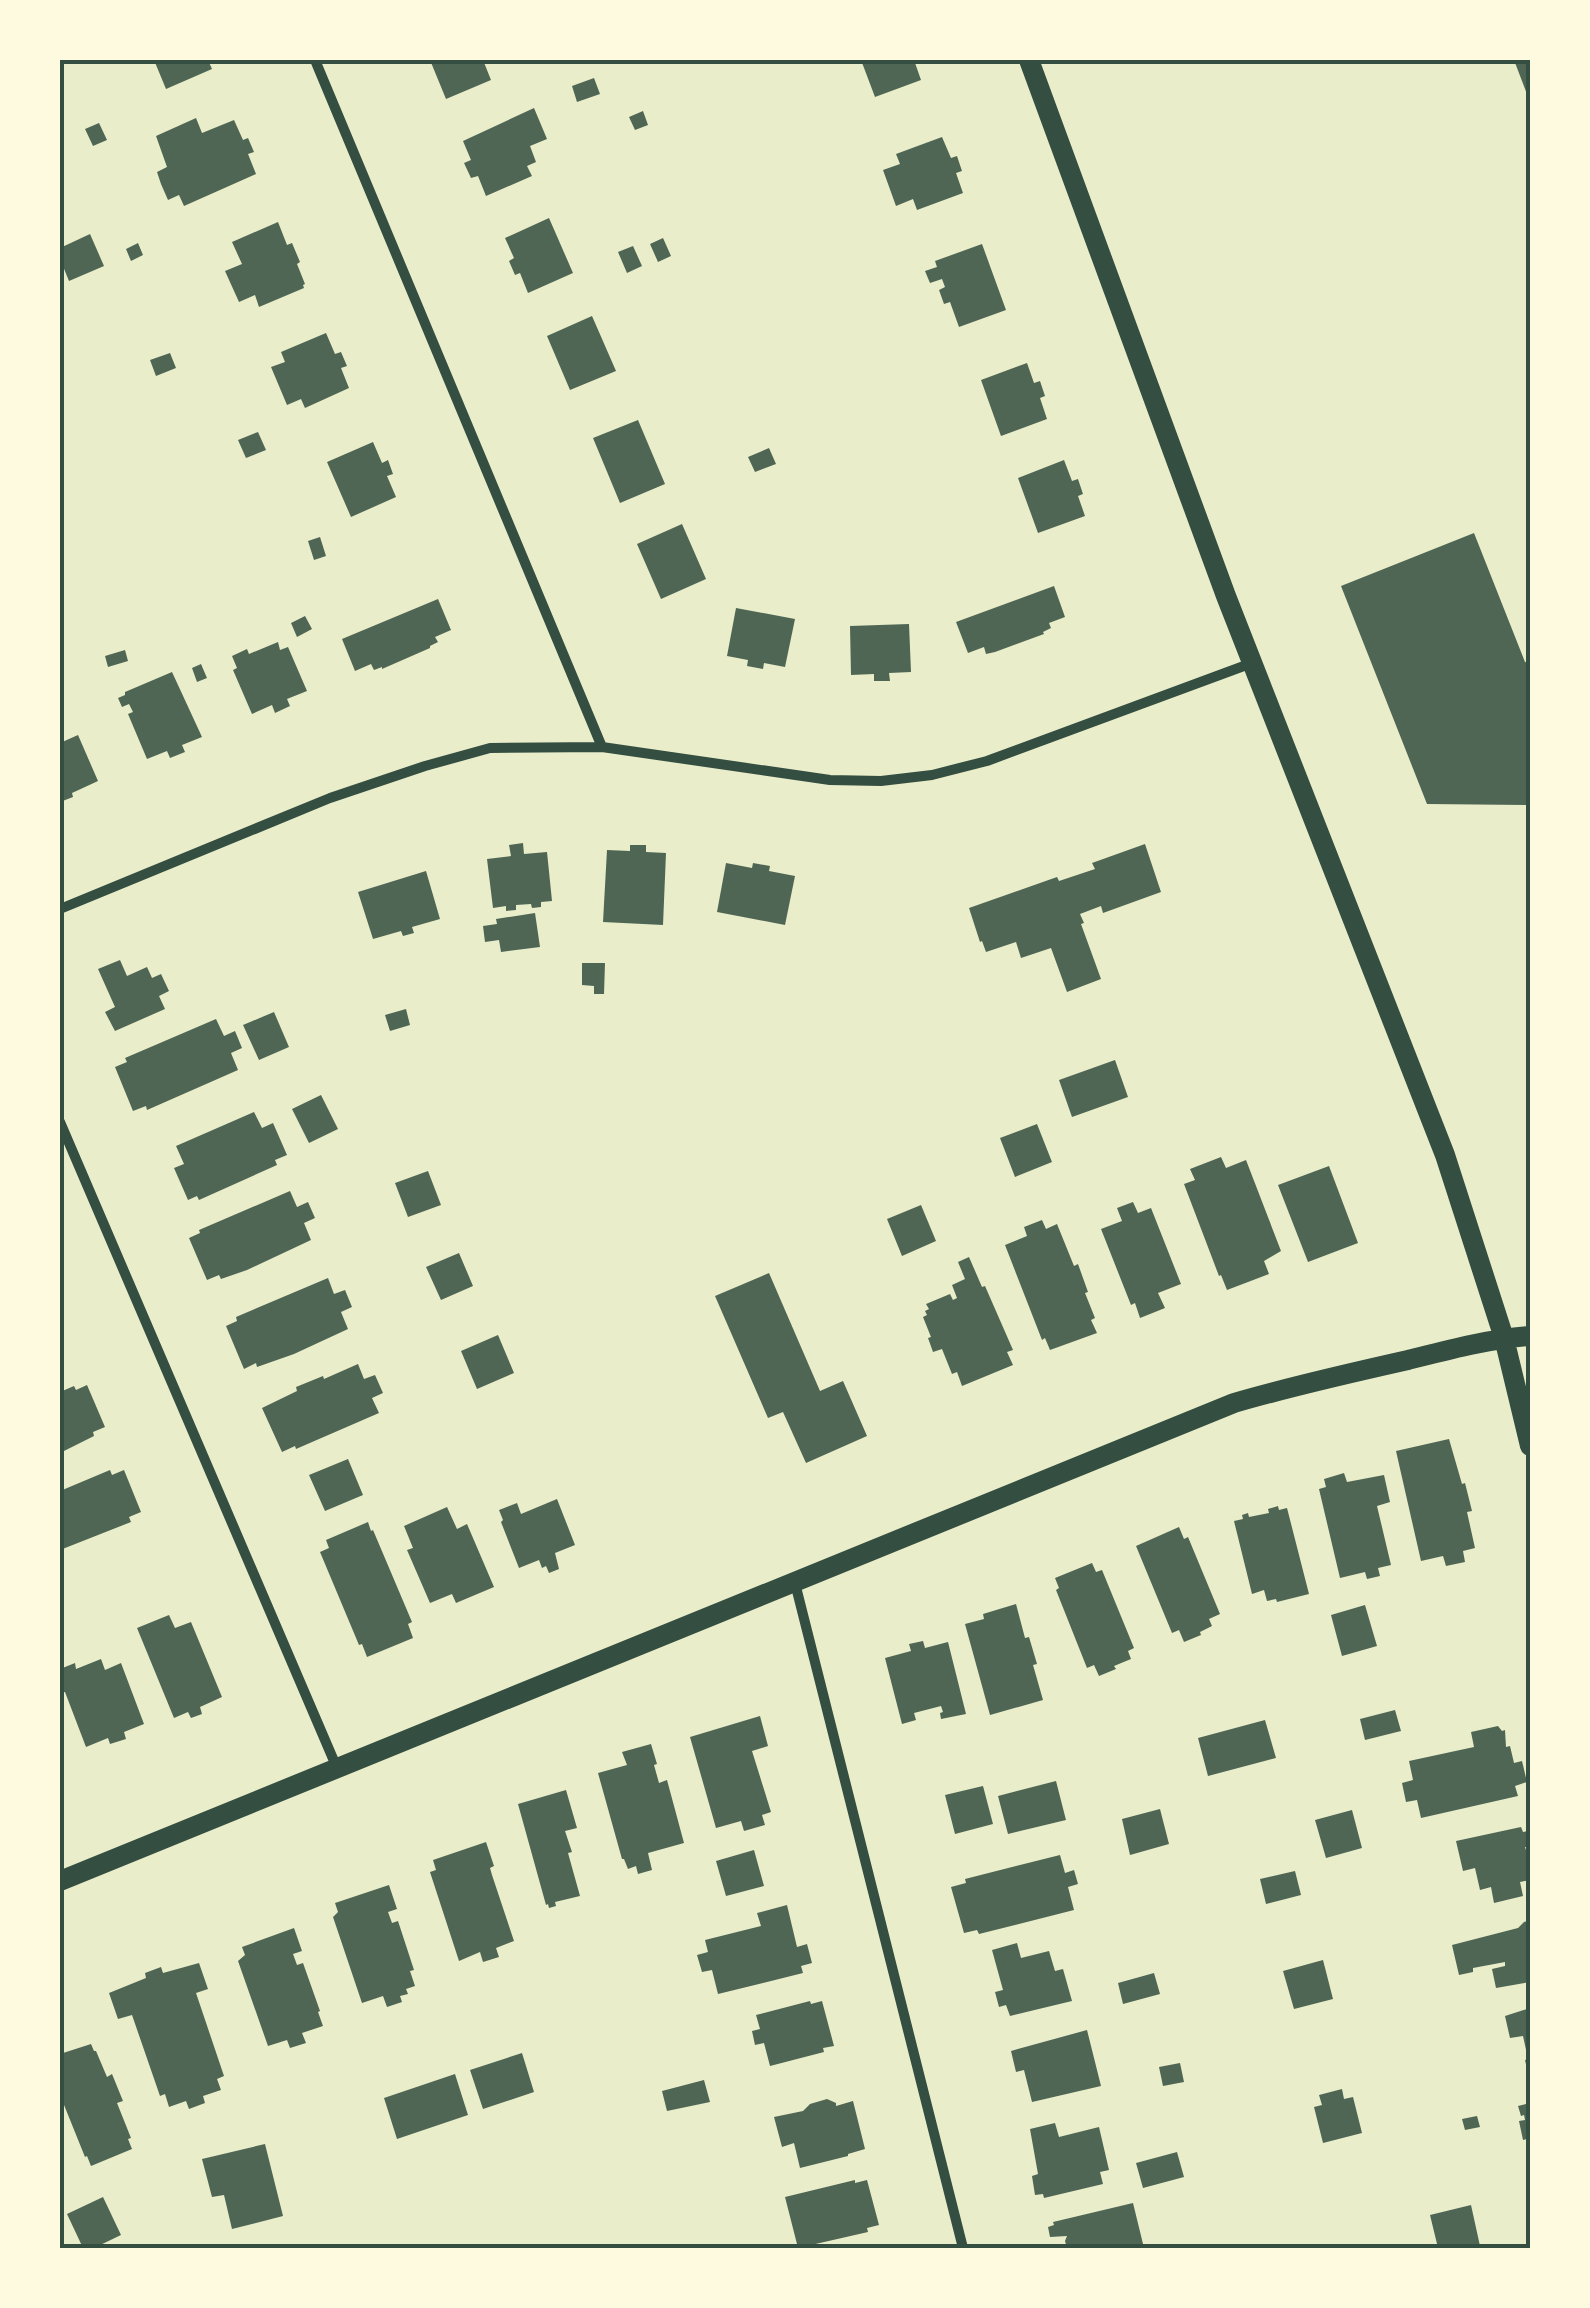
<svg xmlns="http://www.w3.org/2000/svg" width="1590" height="2308" font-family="'Alegreya Sans',sans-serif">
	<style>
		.building { fill: #4f6655 }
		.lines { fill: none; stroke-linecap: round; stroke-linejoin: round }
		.minor { stroke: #344e41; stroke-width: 10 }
		.secondary { stroke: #344e41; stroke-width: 20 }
		.neatline { fill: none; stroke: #344e41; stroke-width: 4 }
	</style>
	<rect width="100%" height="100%" fill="#e9edc9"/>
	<path class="building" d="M154 60H208L212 69 166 89Z
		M430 60H483L491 80 446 99Z
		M861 60H914L921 80 875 97Z
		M1514 60H1530V102Z
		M594 78 600 94 577 102 572 86Z
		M534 108 547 139 530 146 536 162 527 166 532 176 486 196 478 176 471 178 464 163 471 160 463 141Z
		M643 111 648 125 635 130 629 117Z
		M196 118 202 133 234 120 243 140 248 138 254 152 248 154 256 174 184 206 179 195 168 200 161 184 157 172 167 167 156 136Z
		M99 123 107 140 93 146 85 129Z
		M942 137 951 158 957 156 962 171 956 173 963 193 917 210 913 199 896 206 883 170 900 164 896 154Z
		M549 218 573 273 528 293 520 273 515 275 509 261 514 258 505 238Z
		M278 222 287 245 292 243 300 262 297 264 305 284 303 285 304 288 259 307 255 295 239 302 225 271 242 264 232 242Z
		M90 234 104 266 69 281 60 259V248Z
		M663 238 671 256 658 262 650 244Z
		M138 243 143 255 131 261 126 249Z
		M982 244 1006 310 959 327 950 302 944 304 939 290 945 287 942 279 930 283 925 271 937 267 935 261Z
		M633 246 642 266 627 273 618 252Z
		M592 316 616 371 570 390 547 336Z
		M326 333 335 354 341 352 347 366 341 368 349 388 305 408 301 399 287 405 271 367 285 362 281 352Z
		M170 353 176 368 156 376 150 360Z
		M1027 363 1034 383 1040 381 1045 396 1040 398 1047 419 1001 436 981 380Z
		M638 420 665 484 620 503 593 438Z
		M258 432 266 450 246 458 238 440Z
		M373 442 382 463 388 460 393 474 387 476 396 497 351 517 327 462Z
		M769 448 776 464 755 472 748 457Z
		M1064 460 1072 481 1078 479 1083 494 1078 496 1085 516 1038 533 1018 478Z
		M682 524 706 579 661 599 637 544Z
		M1474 533 1525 662 1530 663V805L1427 804 1341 586Z
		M320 537 326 556 314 560 308 541Z
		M1054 586 1065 617 1049 623 1051 628 1043 632 1044 634 995 652 986 654 984 647 968 653 956 622Z
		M438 599 451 630 435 637 438 642 430 646V648L382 669V667L374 670 371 664 355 671 342 639Z
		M736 608 795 619 785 667 764 663 763 669 747 666 748 660 727 656Z
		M305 616 312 629 297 637 291 623Z
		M909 624 911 672 889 673 890 681H874V674L851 675 850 626Z
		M278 642 280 650 288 647 307 691 287 699 290 706 275 713 272 705 252 714 233 670 237 668 232 656 247 649 249 654Z
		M125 650 128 661 108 667 105 656Z
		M201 664 207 678 197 682 192 668Z
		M172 672 202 737 182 745 185 752 170 758 167 751 147 759 128 714 133 712 129 704 122 707 118 698 125 695V692Z
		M78 735 98 781 72 793 73 797 60 802V743Z
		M523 843 524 854 547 852 552 901 541 902V907L532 908 531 904 516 905V910L506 911V906L493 908 487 859 511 856 509 845Z
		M1145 844 1161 892 1103 913 1101 906 1080 914 1084 923 1081 924 1101 979 1067 992 1051 948 1021 958 1016 942 986 952 982 941 980 942 969 908 1057 877 1059 881 1095 869 1092 863Z
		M630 845H646V852L666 853 663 925 603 922 607 850 630 851Z
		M726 863 752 868 753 863 770 866 769 871 795 876 785 925 717 912Z
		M426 871 440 919 412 927 414 933 403 936 401 931 373 939 358 892Z
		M535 913 540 947 501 952 499 940 485 942 483 926 497 924 496 919Z
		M120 960 127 976 147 967 152 978 161 974 169 991 159 996 165 1009 115 1031 105 1012 115 1007 98 969Z
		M582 963H605L604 994H594V986L582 985Z
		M406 1009 410 1025 390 1031 385 1015Z
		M274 1012 289 1047 259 1060 243 1025Z
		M216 1019 224 1036 235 1031 242 1048 231 1053 238 1070 147 1110 146 1106 133 1111 115 1067 127 1062 125 1058Z
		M1115 1060 1128 1097 1072 1117 1059 1080Z
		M321 1095 338 1129 309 1143 292 1109Z
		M254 1112 262 1128 273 1123 287 1155 275 1160 277 1165 199 1200 197 1196 188 1200 174 1168 184 1164 176 1146Z
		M1037 1124 1052 1162 1015 1177 1000 1138Z
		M1221 1157 1226 1168 1246 1160 1281 1251 1264 1261 1269 1274 1227 1290 1221 1275 1219 1276 1184 1184 1195 1180 1190 1169Z
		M1329 1166 1358 1243 1308 1262 1278 1185Z
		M428 1171 441 1205 408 1217 395 1183Z
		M290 1191 297 1207 308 1202 315 1218 304 1223 311 1240 247 1270 221 1279 219 1275 207 1280 189 1238 200 1233 199 1230Z
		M1133 1202 1138 1213 1151 1208 1181 1284 1158 1293 1165 1308 1140 1318 1135 1303 1131 1305 1101 1229 1122 1221 1117 1208Z
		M921 1205 936 1241 902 1256 887 1219Z
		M1042 1220 1046 1229 1057 1224 1074 1266 1078 1264 1088 1292 1085 1293 1095 1318 1091 1320 1097 1333 1050 1350 1045 1338 1042 1340 1005 1245 1027 1236 1024 1227Z
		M459 1253 473 1286 441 1300 426 1267Z
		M969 1257 982 1287 985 1286 1013 1350 1007 1352 1013 1365 962 1386 957 1372 952 1374 942 1349 933 1352 928 1338 931 1337 923 1317 927 1315 925 1311 929 1309 926 1304 950 1294 953 1300 957 1298 952 1285 965 1279 958 1262Z
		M769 1273 820 1391 843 1381 867 1436 806 1463 783 1412 768 1418 715 1296Z
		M328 1278 334 1294 345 1290 352 1307 341 1312 348 1329 294 1354 257 1367 256 1363 244 1369 226 1326 237 1321 236 1317Z
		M498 1335 514 1373 477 1389 461 1351Z
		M358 1364 364 1379 375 1375 383 1393 372 1398 379 1413 296 1449 295 1446 282 1452 262 1408 297 1391 296 1387 323 1376 324 1379Z
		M87 1385 105 1427 93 1432 94 1436 60 1453V1392L74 1386 76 1390Z
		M1449 1439 1462 1484 1465 1483 1472 1511 1467 1512 1475 1548 1463 1551 1465 1562 1446 1566 1443 1556 1421 1561 1396 1451Z
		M348 1459 363 1495 325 1511 309 1475Z
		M110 1470 112 1475 124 1470 141 1512 129 1517 131 1522 60 1550V1491Z
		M1344 1473 1347 1482 1384 1475 1390 1502 1377 1506 1391 1565 1378 1568 1380 1576 1367 1579 1365 1572 1340 1578 1319 1489 1326 1487 1324 1479Z
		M557 1499 575 1545 555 1553 559 1569 549 1573 546 1566 542 1568 539 1560 519 1568 501 1522 503 1520 499 1510 517 1503 521 1514Z
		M1278 1506 1279 1510 1287 1508 1309 1594 1277 1602 1276 1599 1267 1601 1264 1590 1252 1594 1234 1521 1243 1519 1242 1515 1248 1513 1249 1517 1269 1513 1268 1509Z
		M447 1507 457 1529 467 1524 494 1587 456 1603 452 1594 430 1603 407 1550 413 1548 404 1526Z
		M368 1522 371 1531 373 1530 412 1622 408 1624 413 1638 367 1657 362 1644 359 1645 320 1552 329 1548 326 1540Z
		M1179 1527 1184 1539 1188 1537 1220 1614 1209 1619 1212 1626 1200 1632 1201 1635 1184 1642 1179 1630 1172 1633 1136 1546Z
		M1092 1563 1096 1572 1102 1570 1134 1648 1128 1651 1131 1659 1114 1666 1116 1669 1099 1676 1094 1665 1087 1668 1056 1590 1059 1588 1055 1578Z
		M1016 1604 1025 1638 1029 1637 1037 1664 1033 1665 1043 1700 990 1715 965 1624 984 1619 983 1614Z
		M1365 1605 1377 1646 1342 1656 1331 1615Z
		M169 1615 175 1628 191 1622 222 1697 200 1707 202 1714 191 1718 188 1712 174 1718 137 1628Z
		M923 1641 925 1648 948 1642 966 1714 941 1719 940 1713 943 1712 941 1706 914 1713 916 1720 902 1724 885 1658 911 1651 909 1644Z
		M101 1659 105 1670 121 1663 144 1724 124 1732 126 1739 110 1744 108 1738 86 1747 65 1692 60 1693V1669L75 1663 76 1669Z
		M1395 1710 1401 1731 1365 1740 1360 1719Z
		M760 1716 768 1746 752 1751 771 1812 762 1815 765 1825 744 1831 741 1821 716 1828 690 1737Z
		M1265 1720 1276 1758 1208 1776 1198 1738Z
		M1498 1726 1502 1731 1505 1730 1506 1747 1510 1746 1514 1763 1522 1761 1527 1782 1515 1786 1518 1796 1421 1818 1417 1800 1406 1802 1402 1783 1413 1780 1409 1761 1474 1747 1471 1732Z
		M651 1744 657 1764 654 1765 659 1783 667 1780 684 1843 648 1853 652 1870 638 1874 636 1866 628 1869 624 1859H622L598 1773 627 1765 622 1752Z
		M1056 1781 1066 1820 1008 1834 998 1796Z
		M983 1786 993 1824 955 1834 945 1795Z
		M566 1790 577 1828 565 1831 572 1852 568 1853 580 1896 555 1902 556 1906 549 1908 548 1904 546 1905 518 1804Z
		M1160 1809 1169 1844 1130 1855 1122 1819Z
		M1352 1810 1362 1848 1326 1858 1315 1820Z
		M1521 1827 1523 1832 1528 1831 1530 1840V1847H1525L1526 1850 1530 1849V1880L1520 1882 1523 1896 1494 1903 1491 1887 1480 1890 1475 1868 1463 1871 1456 1841Z
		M486 1842 494 1866 490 1868 492 1875 514 1941 496 1948 499 1957 483 1962 480 1952 459 1961 430 1872 436 1870 433 1860Z
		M754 1850 764 1886 726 1896 716 1861Z
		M1060 1855 1065 1873 1074 1870 1078 1884 1068 1887 1074 1910 979 1934 977 1930 964 1933 951 1887 966 1883 965 1879Z
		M1295 1871 1301 1895 1266 1904 1260 1879Z
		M389 1885 397 1909 388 1912 392 1923 398 1921 414 1970 410 1971 415 1986 406 1989 408 1994 400 1996 402 2002 387 2007 383 1996 362 2003 333 1917 338 1912 335 1903Z
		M787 1905 797 1947 807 1944 812 1963 801 1966 803 1973 718 1994 712 1970 702 1972 697 1955 708 1952 705 1940 761 1926 757 1913Z
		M1530 1920V1982L1496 1988 1492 1969 1505 1966V1962L1473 1968V1972L1459 1975 1452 1945 1518 1928 1524 1922Z
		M294 1928 302 1951 293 1954 297 1965 303 1963 320 2011 318 2012 323 2026 302 2033 306 2043 290 2048 287 2040 268 2046 238 1961 245 1955 242 1947Z
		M1017 1943 1021 1958 1049 1951 1055 1971 1063 1969 1072 2001 1010 2016 1006 2005 999 2007 995 1992 1003 1990 992 1950Z
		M1323 1960 1333 1999 1294 2009 1283 1971Z
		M199 1963 208 1989 196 1993 224 2076 217 2079 221 2090 203 2096 205 2103 189 2109 186 2101 169 2107 165 2094 160 2096 132 2015 118 2019 109 1993 146 1978 145 1973 161 1967 163 1973Z
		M1154 1973 1160 1994 1123 2004 1118 1983Z
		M810 2001 811 2004 822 2001 834 2046 823 2048 824 2052 770 2066 764 2043 755 2045 752 2031 760 2029 756 2015Z
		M1530 2008V2068L1527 2069 1525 2060 1528 2059 1523 2036 1510 2038 1505 2016Z
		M1087 2030 1101 2086 1032 2102 1024 2070 1016 2072 1011 2051Z
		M91 2044 94 2051H96L107 2077 112 2074 123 2101 117 2103 131 2138 128 2139 132 2149 91 2166 87 2156 85 2157 60 2095V2054Z
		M522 2053 534 2092 483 2109 470 2070Z
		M1180 2063 1184 2082 1163 2086 1159 2067Z
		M455 2074 468 2115 397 2139 384 2098Z
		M704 2080 710 2102 667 2111 662 2091Z
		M1342 2089 1344 2099 1353 2097 1362 2133 1323 2143 1314 2107 1322 2105 1319 2095Z
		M827 2099 836 2103V2106L853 2101 865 2149 848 2154V2156L800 2168 794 2143 782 2147 774 2117 803 2111 810 2104Z
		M1530 2103V2138L1523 2140 1519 2121 1525 2120 1524 2115 1521 2116 1518 2106Z
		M1477 2116 1480 2127 1465 2130 1462 2119Z
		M1055 2123 1059 2137 1099 2127 1109 2170 1100 2172 1103 2184 1044 2198 1043 2194 1035 2195 1032 2176 1038 2174 1030 2129Z
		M265 2144 283 2216 232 2229 224 2195 212 2197 202 2159Z
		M1177 2152 1184 2177 1143 2188 1136 2163Z
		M855 2180V2183L867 2180 879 2225 867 2228 868 2232 798 2248 785 2197Z
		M103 2197 121 2235 94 2248H83L67 2214Z
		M1133 2203 1144 2248H1067L1065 2241 1067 2236 1050 2237 1048 2227 1054 2225 1053 2222Z
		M1471 2205 1480 2246 1438 2248 1430 2215Z"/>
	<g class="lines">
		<path class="minor" d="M315 60 602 747
			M60 909 330 798 425 766 490 748 602 747 830 780 881 781 932 775 987 761 1252 663
			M60 1122 337 1768
			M795 1583 963 2248"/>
		<path class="secondary" d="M1029 60 1226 596 1445 1155 1504 1338 1530 1446
			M60 1881 1234 1403C1292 1386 1350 1373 1408 1360 1448 1350 1489 1339 1530 1336"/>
	</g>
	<rect width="1590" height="2308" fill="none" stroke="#fefae0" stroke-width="125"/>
	<rect x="62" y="62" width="1466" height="2184" class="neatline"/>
</svg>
